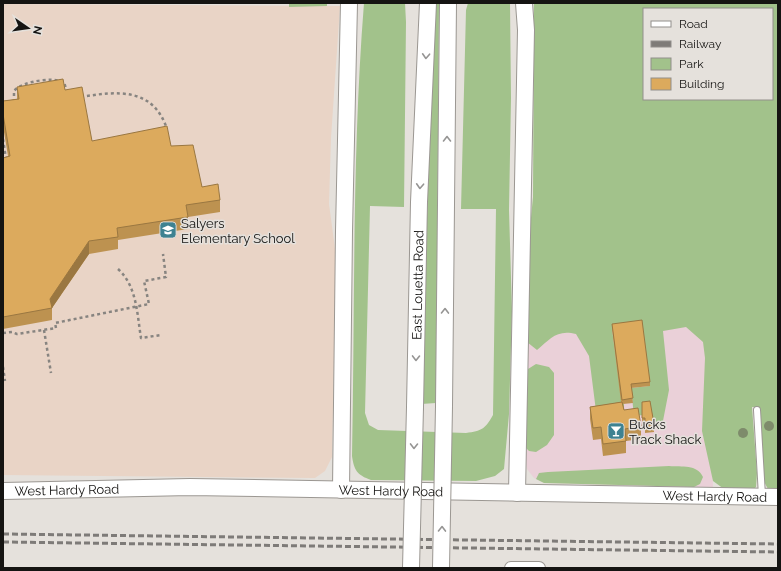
<svg xmlns="http://www.w3.org/2000/svg" width="781" height="571" font-family="Raleway,sans-serif">
	<style>
		.commercial { fill: #ead0d8 }
		.education { fill: #e9d4c6 }
		.green { fill: #a2c28b; fill-rule: evenodd }
		.lines { fill: none; stroke-linecap: round; stroke-linejoin: round }
		.lane-casing { stroke: #9b9792; stroke-width: 8 }
		.street-casing { stroke: #9b9792; stroke-width: 14 }
		.secondary-casing { stroke: #9b9792; stroke-width: 18 }
		.path { stroke: #878480; stroke-width: 2.5; stroke-dasharray: 3 3; stroke-linecap: butt }
		.lane { stroke: #fff; stroke-width: 6 }
		.street { stroke: #fff; stroke-width: 12 }
		.secondary { stroke: #fff; stroke-width: 16 }
		.rail { stroke: #7e7b78; stroke-width: 3; stroke-dasharray: 6 3; stroke-linecap: butt }
		.secondary-bridge-casing { stroke: #9b9792; stroke-width: 18; stroke-linecap: butt }
		.secondary-bridge { stroke: #fff; stroke-width: 16 }
		.tree { fill: #7e8b6b }
		.wall { fill: #bd9250 }
		.shaded-wall { fill: #9a7741 }
		.building { fill: #dcaa5d; stroke: #9a7741 }
		.oneway { stroke: #969594 }
		.labels { text-anchor: middle; stroke-width: 3; stroke-linejoin: round; paint-order: stroke }
		.poi-label { font-size: 13px; fill: #151412; stroke: #e5e1dc; text-anchor: start }
		.street-label { font-size: 13px; fill: #151412; stroke: #e5e1dc }
	</style>
	<rect width="100%" height="100%" fill="#e5e1dc"/>
	<path class="commercial" d="M706 266 713 488 544 483 534 478 527 469 525 458 528 277Z"/>
	<path class="education" d="M3 4 340 6 331 138 329 204 336 256 332 457 325 471 315 478 3 475Z"/>
	<path class="green" d="M289 3H327V6L289 7Z
		M364 3H405L406 22 404 207 370 206 365 413 369 425 378 430 466 433C482 431 485 429 493 415L496 209H461L466 10 468 3H510L511 98 509 210 512 311 509 414 504 469 495 476 476 481 371 480C357 475 354 470 352 456 355 305 352 154 364 3Z
		M434 3H439L436 403 421 404Z
		M534 3H778V491H770C755 476 762 428 759 407H752L757 473 756 487 752 491 724 489 713 481 702 431 705 358 703 342 686 327 663 331 669 390 662 426 653 427 643 415 634 416 631 388 649 386 612 329 622 404H624V407L596 411 589 356 576 334C557 329 550 339 537 350L527 342 528 248 533 197ZM644 9H772V99H644Z
		M536 364 549 367 554 373V435L547 445 536 452 529 451 525 447 526 373 528 369Z
		M669 466C682 467 697 464 703 477L700 484 694 487 544 483 536 479 539 473 548 472Z"/>
	<g class="lines">
		<g class="lane-casing">
			<path id="lane" d="M757 410 762 496"/>
		</g>
		<g class="street-casing">
			<path id="street" d="M511 568H539"/>
		</g>
		<g class="secondary-casing">
			<g id="secondary">
				<path d="M444 406 448 3"/>
				<path id="s1" d="M415 407 419 202 428 3"/>
				<path d="M341 490 344 231 349 3"/>
				<path id="s2" d="M3 491 190 487 778 497"/>
				<path d="M517 493 526 30 524 3"/>
			</g>
		</g>
		<path class="path" d="M81 97C117 91 153 87 167 129
			M14 102V91C22 81 53 77 64 82L67 92
			M3 139 6 159
			M118 269C137 286 137 314 141 338L161 335
			M44 330 51 373
			M3 333 12 332 17 334 56 328 55 323 149 304 144 281 166 277 163 254
			M3 367 5 381"/>
		<use href="#lane" class="lane"/>
		<use href="#street" class="street"/>
		<use href="#secondary" class="secondary"/>
		<path class="rail" d="M3 534 778 544
			M3 542 778 552"/>
		<g class="secondary-bridge-casing">
			<path id="secondary-bridge" d="M411 568 415 407
				M441 568 444 406"/>
		</g>
		<use href="#secondary-bridge" class="secondary-bridge"/>
	</g>
	<g class="tree">
		<circle cx="769" cy="426" r="5"/>
		<circle cx="743" cy="433" r="5"/>
	</g>
	<path class="wall" d="M17 87 65 90 92 141 171 146 202 187 220 200V212L188 217V229L118 240V249L89 254 52 308V320L3 329V158L8 156 3 126V101L17 99Z
		M612 324 650 382V386L631 388 633 403 623 404 624 410 641 426V439L626 441V453L603 456 601 439 593 440 590 419V407L621 402 612 328Z
		M642 402 654 424V432L645 433V427H642Z"/>
	<path class="shaded-wall" d="M89 241V254L52 308 50 299Z"/>
	<path class="building" d="M63 79 65 90 82 87 92 141 167 126 171 146 193 145 202 187 218 184 220 200 186 205 188 217 117 228 118 237 89 241 50 299 52 308 3 317V158L10 156 3 114V101L19 99 17 87Z
		M642 320 650 382 631 384 633 398 622 400 612 324Z
		M650 401 654 424 645 425V418H642V402Z
		M622 402 624 410 638 408 641 426 625 429 626 441 603 444 601 427 593 428 590 407Z"/>
	<defs><path id="oneway-chevron" d="M-2-3.5L2.5 0L-2 3.5" fill="none" stroke-width="1.6" stroke-linecap="round" stroke-linejoin="round"/></defs>
	<g class="oneway">
		<use href="#oneway-chevron" transform="translate(426 56) rotate(93)"/>
		<use href="#oneway-chevron" transform="translate(447 139) rotate(-90)"/>
		<use href="#oneway-chevron" transform="translate(420 186) rotate(93)"/>
		<use href="#oneway-chevron" transform="translate(445 311) rotate(-89)"/>
		<use href="#oneway-chevron" transform="translate(416 358) rotate(91)"/>
		<use href="#oneway-chevron" transform="translate(414 446) rotate(91)"/>
		<use href="#oneway-chevron" transform="translate(442 529) rotate(-89)"/>
	</g>
	<defs>
		<g id="school-square" transform="scale(0.9)"><rect x="-9" y="-9" width="18" height="18" rx="4" fill="#3e8291" stroke="#e5e1dc"/><path d="M0-5L7-2L0 1L-7-2ZM-4 1L0 2.5L4 1V4Q0 6-4 4Z" fill="#fff"/></g>
		<g id="bar-square" transform="scale(0.9)"><rect x="-9" y="-9" width="18" height="18" rx="4" fill="#3e8291" stroke="#e5e1dc"/><path d="M-6-5H6L.8 .8V4.5H3.5V6h-7V4.5H-.8V.8Z" fill="#fff"/></g>
	</defs>
	<g fill-rule="evenodd">
		<use href="#school-square" x="168" y="230"/>
		<use href="#bar-square" x="616" y="431"/>
	</g>
	<g class="labels">
		<g class="poi-label">
			<text x="181" y="228">Salyers<tspan x="181" dy="15">Elementary School</tspan></text>
			<text x="629" y="429">Bucks<tspan x="629" dy="15">Track Shack</tspan></text>
		</g>
		<g class="street-label">
			<text dy="5" stroke="none"><textPath href="#s1" startOffset="122">East Louetta Road</textPath></text>
			<text dy="5" stroke="none"><textPath href="#s2" startOffset="64">West Hardy Road</textPath></text>
			<text dy="5" stroke="none"><textPath href="#s2" startOffset="388">West Hardy Road</textPath></text>
			<text dy="5" stroke="none"><textPath href="#s2" startOffset="712">West Hardy Road</textPath></text>
		</g>
	</g>
	<rect width="781" height="571" fill="none" stroke="#151412" stroke-width="8"/>
	<rect x="643" y="8" width="130" height="92" fill="#e5e1dc" stroke="#928f8b"/>
	<rect x="651" y="21" width="20" height="6" fill="#ffffff" stroke="#928f8b"/>
	<text x="679" y="28" font-size="12" fill="#151412">Road</text>
	<rect x="651" y="41" width="20" height="6" fill="#7e7b78" stroke="#928f8b"/>
	<text x="679" y="48" font-size="12" fill="#151412">Railway</text>
	<rect x="651" y="58" width="20" height="12" fill="#a2c28b" stroke="#928f8b"/>
	<text x="679" y="68" font-size="12" fill="#151412">Park</text>
	<rect x="651" y="78" width="20" height="12" fill="#dcaa5d" stroke="#928f8b"/>
	<text x="679" y="88" font-size="12" fill="#151412">Building</text>
	<g transform="translate(28 28) rotate(103)" stroke="#e5e1dc" stroke-width="3" paint-order="stroke">
	<path d="M0-3L7 15L0 10L-7 15Z" fill="#151412"/>
	<text y="-6" font-size="11" font-weight="bold" text-anchor="middle" fill="#151412">N</text>
	</g>
</svg>
